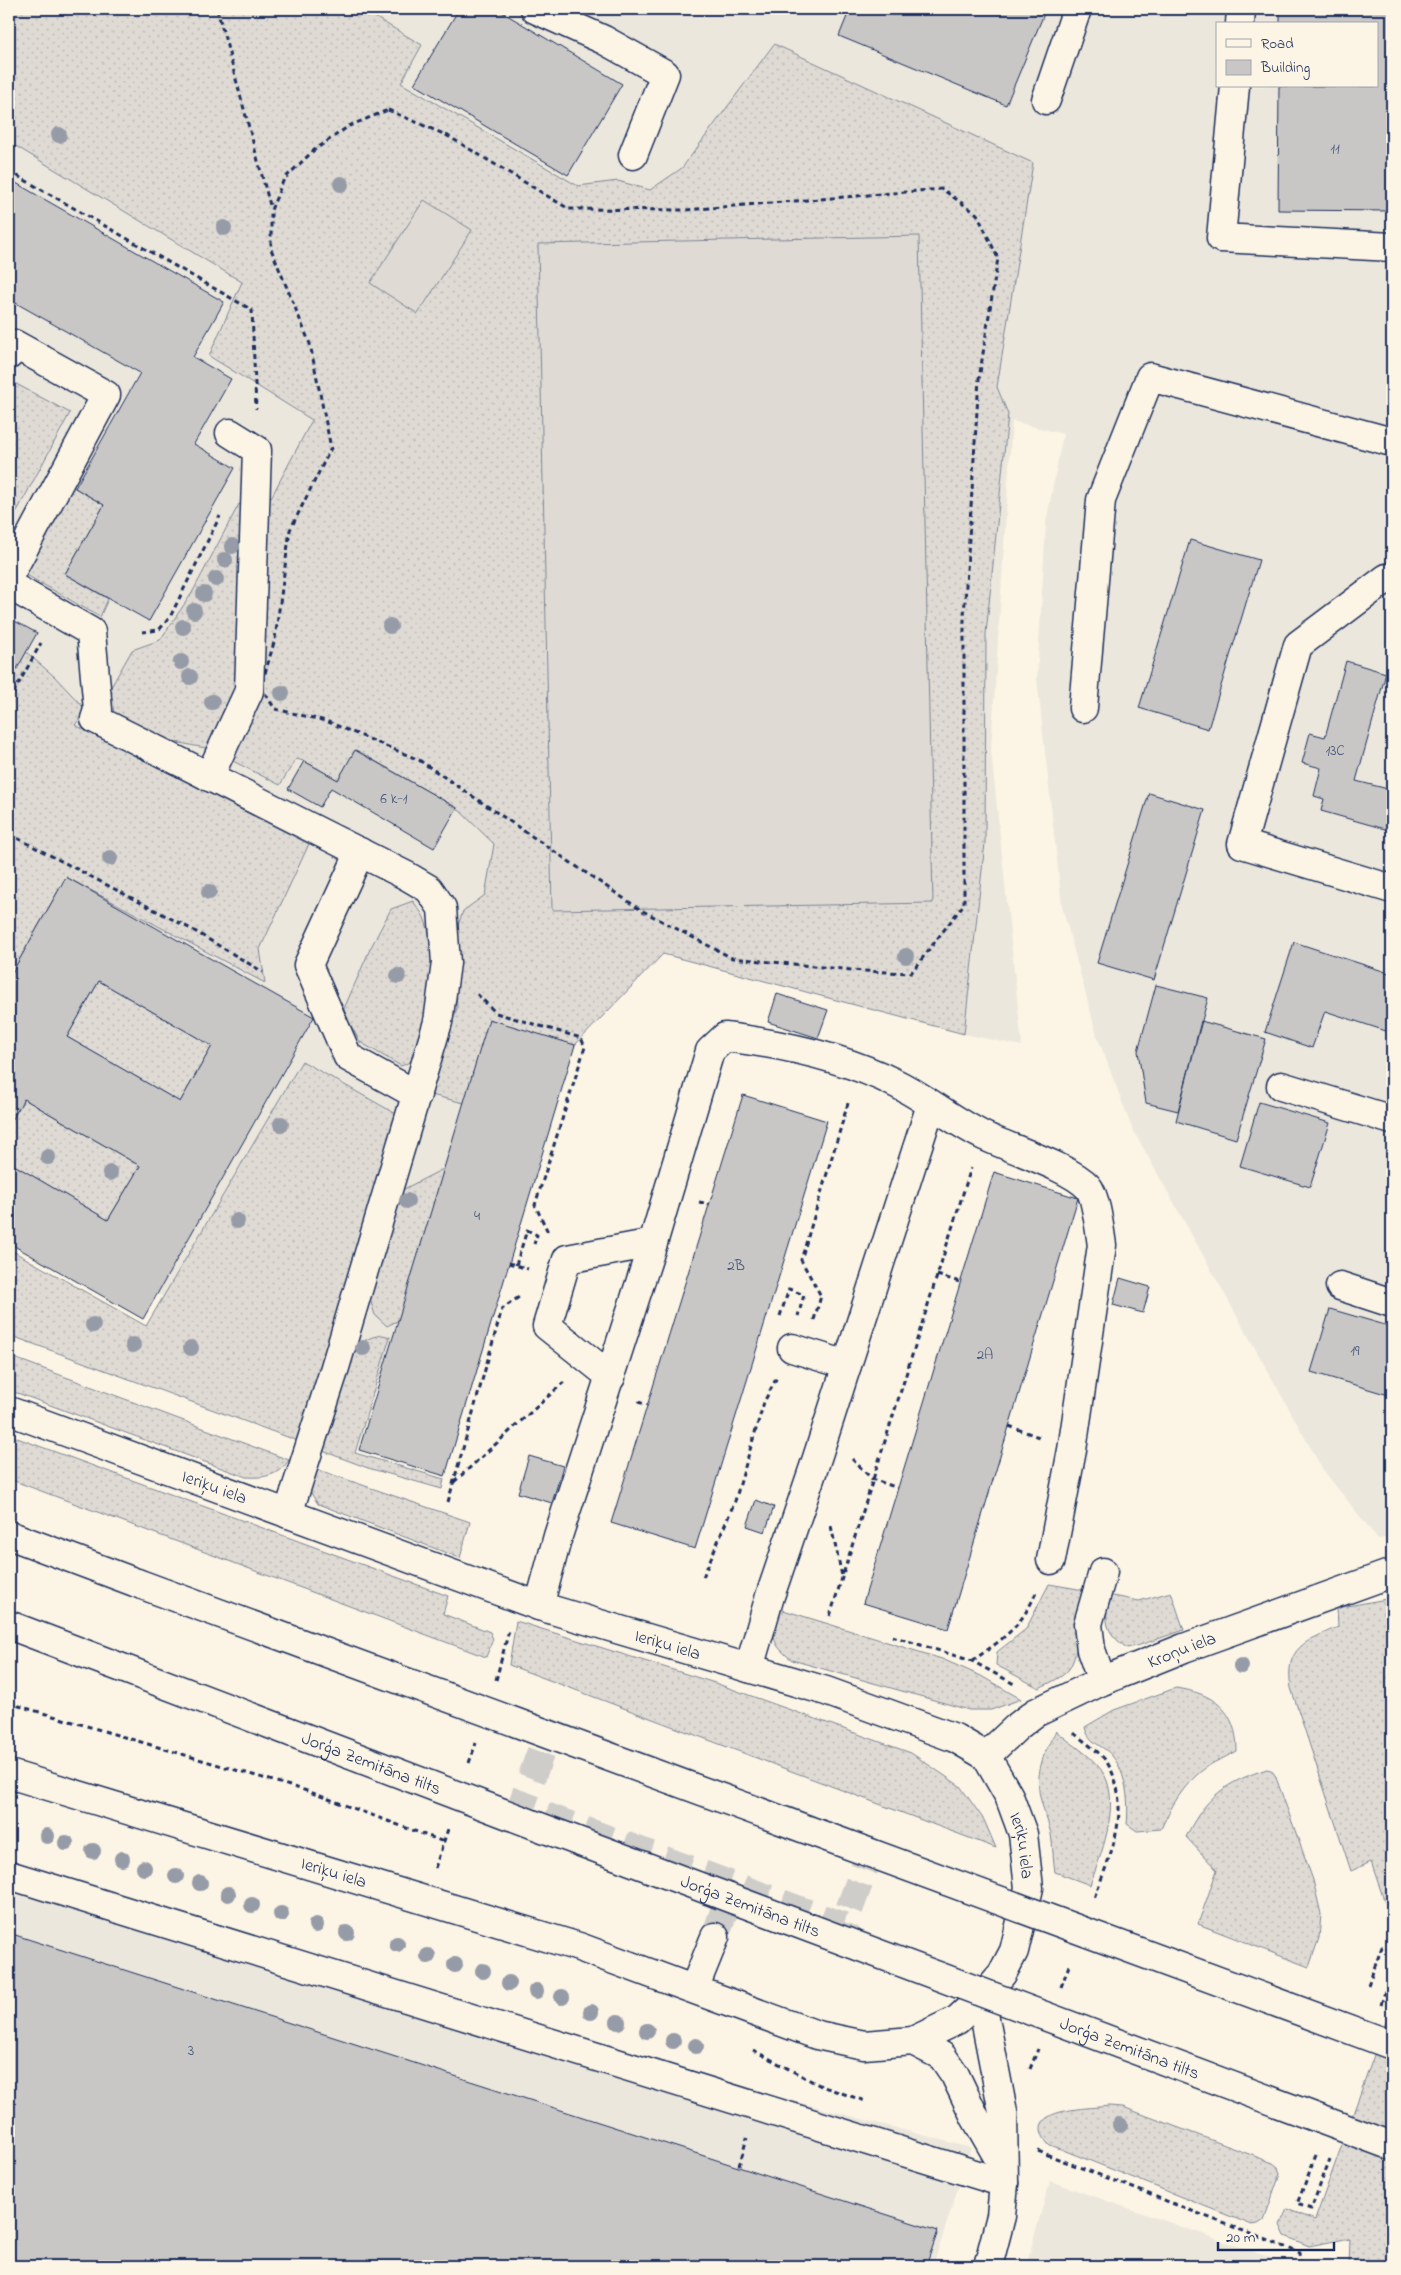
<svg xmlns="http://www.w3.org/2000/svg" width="1401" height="2275" font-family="'Indie Flower',sans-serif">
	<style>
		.built { fill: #ece7dc; fill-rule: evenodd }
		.grass { fill: url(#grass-dots); stroke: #7d8599 }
		.pitch { fill: #dfdbd4; stroke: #7d8599 }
		.building { fill: #c8c7c6; stroke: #1b2f5e; fill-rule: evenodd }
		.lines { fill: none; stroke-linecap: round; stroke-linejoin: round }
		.minor-tunnel { stroke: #cfcdca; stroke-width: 28; stroke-dasharray: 28 14; stroke-linecap: butt }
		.minor-casing { stroke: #1b2f5e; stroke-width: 31 }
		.major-casing { stroke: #1b2f5e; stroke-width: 31 }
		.path { stroke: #1b2f5e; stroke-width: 3; stroke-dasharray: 5 4; stroke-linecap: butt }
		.minor { stroke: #fcf5e5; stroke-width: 28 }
		.major { stroke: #fcf5e5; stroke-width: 28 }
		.major-bridge-casing { stroke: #1b2f5e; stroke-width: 31; stroke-linecap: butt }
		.major-bridge { stroke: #fcf5e5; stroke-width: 28 }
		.tree { fill: #969ba8 }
		.labels { text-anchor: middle; stroke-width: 4; stroke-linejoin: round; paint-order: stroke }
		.number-label { font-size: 15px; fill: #465578 }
		.street-label { font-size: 18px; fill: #1b2f5e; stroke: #fcf5e5 }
	</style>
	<defs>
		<pattern id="grass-dots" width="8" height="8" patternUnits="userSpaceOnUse" patternTransform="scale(1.25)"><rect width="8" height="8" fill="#dfdbd4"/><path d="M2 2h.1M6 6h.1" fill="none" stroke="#bfbcb8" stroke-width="1.8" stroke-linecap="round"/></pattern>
	</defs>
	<rect width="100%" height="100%" fill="#fcf5e5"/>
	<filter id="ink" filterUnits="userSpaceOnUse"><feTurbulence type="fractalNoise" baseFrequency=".02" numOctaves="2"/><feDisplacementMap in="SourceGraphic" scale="10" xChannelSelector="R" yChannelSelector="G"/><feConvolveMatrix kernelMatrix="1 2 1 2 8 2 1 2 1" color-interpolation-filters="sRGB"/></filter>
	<g filter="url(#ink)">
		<path class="built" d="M9 9H1392V1537L1378 1539 1323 1470 1132 1128 1097 1036 1062 906 1037 679 1046 523 1063 434 1012 421 991 750 1022 1046 964 1034 663 954 575 1045 380 1381 322 1371 157 1294 314 1017 66 877 9 978V683L37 633 9 618V311L14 302 140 373 75 488 104 505 66 574 149 621 235 468 194 444 231 379 193 357 224 302 9 179ZM1217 24H1377V86H1217Z
			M9 1892 971 2148 933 2266H9Z
			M1050 2181 1292 2265V2266H1026Z"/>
		<path class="grass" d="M9 9H361L422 45 401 83 578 186 618 181 650 190 682 168 774 44 1033 163 997 387 1008 414 986 634 985 843 964 1034 663 954 575 1045 464 1103 431 1095 457 1008 454 937 463 911 485 895 494 844 457 808 356 750 338 780 304 761 296 759 280 785 231 760 265 509 312 420 209 356 242 282 9 142Z
			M9 380 70 413 9 526Z
			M68 487 75 488 104 505 65 574 108 599 100 617 23 573Z
			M239 504 247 506 245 664 224 724 206 748C167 742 133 729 98 710L132 650 160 640 192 593Z
			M26 652 55 677 86 710 75 725 309 844 260 949 265 983 66 877 9 978V683Z
			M413 901C417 907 423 914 425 920 442 966 426 1015 414 1060L401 1066 360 1042 343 1011 370 949 391 909Z
			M99 981 212 1046 180 1102 67 1037Z
			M302 1061 398 1115 301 1442 9 1335V1249L146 1326Z
			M24 1099 140 1166 108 1220 9 1162V1125Z
			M445 1168 399 1320 387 1326 375 1315 369 1296 400 1191Z
			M383 1335 390 1337 355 1453 444 1479 442 1489 368 1468 320 1450 349 1356C358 1344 368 1336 383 1335Z
			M9 1356 289 1460C278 1476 265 1478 246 1477L9 1390Z
			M9 1435 448 1596 443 1614 490 1632 493 1639 486 1657 9 1479Z
			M313 1468 470 1522 460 1558 318 1504 307 1487Z
			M1049 1584 1084 1590C1082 1608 1079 1656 1069 1669 1062 1678 1049 1683 1039 1688L996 1665 997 1652 1026 1629Z
			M1171 1592 1184 1630 1140 1645 1127 1648C1103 1631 1106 1621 1108 1595L1139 1601Z
			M1392 1598V1923L1371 1862 1351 1871 1291 1688C1284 1647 1306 1641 1338 1627L1337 1608Z
			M780 1609 942 1659 981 1676 1021 1699 991 1710H969L792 1660C769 1642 772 1636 780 1609Z
			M516 1621 715 1683 911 1753 960 1786 984 1820 996 1848 509 1665Z
			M1176 1688C1213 1693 1237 1710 1237 1751 1230 1755 1223 1758 1215 1762 1188 1777 1173 1802 1161 1829L1137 1831 1127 1824C1129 1804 1127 1774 1113 1757 1103 1744 1089 1745 1085 1727L1114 1710Z
			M1056 1731C1071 1744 1095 1757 1105 1776 1120 1807 1101 1855 1090 1885L1055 1872C1053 1860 1053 1846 1051 1834 1048 1821 1043 1809 1040 1797 1035 1773 1044 1751 1056 1731Z
			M1267 1769 1271 1770 1275 1775 1313 1880 1321 1914 1319 1938 1309 1967 1198 1924 1217 1870 1186 1837C1205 1797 1226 1782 1267 1769Z
			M1392 2005V2266H1349L1350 2238 1309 2246 1285 2236 1280 2225 1287 2209 1315 2220Z
			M1109 2106 1123 2107 1273 2163 1278 2167 1280 2174 1264 2220 1258 2224 1252 2225 1048 2144C1019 2107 1088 2109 1109 2106Z"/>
		<path class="pitch" d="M424 200 472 230 418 314 370 283Z
			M919 236 933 903 552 910 538 244Z"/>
		<path class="building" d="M459 9H497L622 84 568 175 414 84Z
			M850 9H1046L1006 105 839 36Z
			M1280 9H1392V211L1278 210 1279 86H1377V24H1280Z
			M9 179 224 302 193 357 231 379 194 444 235 468 149 621 65 574 104 505 75 488 140 373 14 302 9 311Z
			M1190 540 1259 560 1208 729 1139 708Z
			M9 618 37 633 9 683Z
			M1346 661 1386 673 1356 781 1392 790V831L1321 811 1324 799 1314 796 1321 768 1302 763 1310 733 1325 737Z
			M355 750 457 808 434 848 331 788 320 807 288 789 304 761 338 780Z
			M1149 793 1205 810 1154 980 1097 963Z
			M66 877 314 1017 143 1319 9 1243V1162L108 1220 140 1166 24 1099 9 1125V978ZM99 981 212 1046 180 1102 67 1037Z
			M1294 942 1392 974V1033L1325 1011 1312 1048 1265 1032Z
			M1156 985 1208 998 1178 1111 1146 1103 1138 1051Z
			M777 994 828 1010 818 1038 768 1022Z
			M489 1019 575 1045 445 1476 359 1450Z
			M1201 1021 1266 1039 1236 1139 1176 1121Z
			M743 1095 827 1121 695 1549 611 1523Z
			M1259 1102 1330 1123 1310 1187 1240 1166Z
			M994 1172 1078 1198 948 1629 863 1603Z
			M1120 1278 1150 1287 1143 1313 1113 1305Z
			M1330 1309 1392 1327V1396L1311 1372Z
			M529 1456 563 1466 552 1503 518 1493Z
			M756 1500 774 1507 765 1532 747 1526Z
			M9 1933 938 2231 926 2266H9Z"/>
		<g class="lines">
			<path class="minor-tunnel" d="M548 1732 871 1851 843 1926 521 1807Z
				M715 1937 733 1885"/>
			<g class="minor-casing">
				<g id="minor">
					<path d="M535 9 604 40 665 74 633 155"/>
					<path d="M1240 24 1241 9"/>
					<path d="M1235 86 1221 238 1392 247"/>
					<path d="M1046 100 1077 9"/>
					<path d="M9 355 14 344 106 395 9 576"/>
					<path d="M1392 580 1387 578 1298 645 1242 844 1392 889"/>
					<path d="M9 585 91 632 98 710 95 719 407 876 429 889 442 908 446 963 438 1022 333 1374 288 1514"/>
					<path d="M1083 708 1101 500 1150 377 1392 442"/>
					<path d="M209 777 249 691 257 450 230 433"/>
					<path d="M360 852 308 965 348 1057 417 1095"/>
					<path d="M1281 1086 1392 1120"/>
					<path d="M1340 1286 1392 1303"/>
					<path d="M792 1348 847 1365"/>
					<path d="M611 1377 547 1326 567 1259 653 1243"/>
					<path id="s1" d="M9 1411 539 1606 826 1691 955 1738 986 1756 1009 1796 1023 1834 1029 1888 1014 1951 1002 1974 981 1998 957 2020 913 2041 864 2045 817 2035 579 1947 9 1774"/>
					<path d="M539 1606 558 1536 653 1243 710 1051 725 1037C782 1044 846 1058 897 1084 927 1099 952 1120 982 1135 1008 1148 1070 1167 1088 1187 1096 1196 1100 1233 1102 1245L1072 1450 1051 1560"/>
					<path d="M749 1668 770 1596 817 1458 931 1105"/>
					<path d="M1102 1681 1091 1650 1088 1624 1103 1572"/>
					<path id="s2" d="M986 1756 1018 1726 1035 1713 1102 1681 1184 1648 1392 1573"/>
					<path d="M9 1875 1004 2183"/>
					<path d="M694 1989 715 1937"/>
					<path d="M981 1998 1003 2112 1004 2183 1001 2216 988 2266"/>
					<path d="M913 2041 942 2056 955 2075 975 2117 1002 2164"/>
				</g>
			</g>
			<g class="major-casing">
				<path id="major" d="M9 1535 137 1583
					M9 1625 109 1663"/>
			</g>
			<path class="path" d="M217 9 271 209
				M388 110 448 136 569 209 685 210 942 189 977 214 998 258 979 379 964 617V904L911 973 862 971 732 958 641 910 419 760 326 721 275 709 261 687 275 639 290 530 331 448 310 344 271 249V210L284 179 313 151 349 126Z
				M9 171 252 310 256 409
				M142 632 159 630 170 617 220 516
				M9 701 41 643
				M9 835 21 840 191 929 263 972
				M477 994 496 1013 581 1038 585 1047 535 1205 548 1232
				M699 1202 709 1204
				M509 1263 528 1269
				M516 1265 527 1230 537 1235 534 1244
				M937 1275 960 1282
				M780 1316 789 1289 804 1295 798 1316
				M814 1320 821 1296 801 1260 849 1100
				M638 1402 648 1405
				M1009 1426 1039 1437
				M852 1459 872 1479 898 1488
				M454 1482 564 1382
				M448 1502 502 1309 519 1297
				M831 1526 842 1576
				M703 1577 735 1501 764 1402 777 1377
				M830 1616 971 1168
				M892 1636 972 1661 1016 1685
				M972 1661C1003 1639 1023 1626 1037 1590
				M9 1667 13 1666
				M496 1680 509 1630
				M9 1703 307 1791 444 1842
				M1074 1733C1084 1742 1102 1753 1108 1764 1133 1808 1110 1856 1094 1898
				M469 1763 476 1743
				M435 1868 448 1829
				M1368 1985 1382 1947 1392 1951
				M1061 1987 1070 1963
				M1381 2004 1392 1970
				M753 2050 821 2086 865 2101
				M1030 2069 1038 2049
				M1038 2151 1300 2253 1301 2266
				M1316 2155 1297 2204 1311 2209 1330 2159
				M739 2166 747 2138"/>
			<use href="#minor" class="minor"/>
			<use href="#major" class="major"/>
			<g class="major-bridge-casing">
				<g id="major-bridge">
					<path d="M137 1583 1392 2045"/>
					<path id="s3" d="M109 1663 540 1827 1392 2146"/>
				</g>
			</g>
			<use href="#major-bridge" class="major-bridge"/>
		</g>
		<g class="tree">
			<circle cx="59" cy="135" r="8"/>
			<circle cx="341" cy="184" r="8"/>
			<circle cx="224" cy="228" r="8"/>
			<circle cx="232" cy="546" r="8"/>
			<circle cx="225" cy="560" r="8"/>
			<circle cx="216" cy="579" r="8"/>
			<circle cx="204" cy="594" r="8"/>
			<circle cx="194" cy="611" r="8"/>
			<circle cx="390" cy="626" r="8"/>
			<circle cx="183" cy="627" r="8"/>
			<circle cx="181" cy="662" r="8"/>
			<circle cx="190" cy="677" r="8"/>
			<circle cx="282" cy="693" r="8"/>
			<circle cx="212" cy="702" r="8"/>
			<circle cx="110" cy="858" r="8"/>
			<circle cx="209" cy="892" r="8"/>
			<circle cx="906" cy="956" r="8"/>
			<circle cx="398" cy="976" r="8"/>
			<circle cx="281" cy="1124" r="8"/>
			<circle cx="48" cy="1157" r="8"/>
			<circle cx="110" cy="1173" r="8"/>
			<circle cx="407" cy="1201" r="8"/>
			<circle cx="237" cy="1221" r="8"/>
			<circle cx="93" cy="1325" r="8"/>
			<circle cx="133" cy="1345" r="8"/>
			<circle cx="191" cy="1348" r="8"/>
			<circle cx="363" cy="1348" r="8"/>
			<circle cx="1241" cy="1666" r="8"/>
			<circle cx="47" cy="1836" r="8"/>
			<circle cx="66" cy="1843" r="8"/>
			<circle cx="93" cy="1851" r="8"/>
			<circle cx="122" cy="1859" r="8"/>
			<circle cx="144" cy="1868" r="8"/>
			<circle cx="176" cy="1876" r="8"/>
			<circle cx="200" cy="1883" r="8"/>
			<circle cx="228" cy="1894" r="8"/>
			<circle cx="252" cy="1905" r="8"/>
			<circle cx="281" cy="1914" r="8"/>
			<circle cx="316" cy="1925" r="8"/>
			<circle cx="347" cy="1933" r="8"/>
			<circle cx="397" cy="1944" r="8"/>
			<circle cx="428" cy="1956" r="8"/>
			<circle cx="455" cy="1965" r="8"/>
			<circle cx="483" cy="1971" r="8"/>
			<circle cx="509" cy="1983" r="8"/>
			<circle cx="536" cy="1991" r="8"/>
			<circle cx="562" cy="1997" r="8"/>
			<circle cx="591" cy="2012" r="8"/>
			<circle cx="618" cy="2022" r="8"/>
			<circle cx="647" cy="2031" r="8"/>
			<circle cx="673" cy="2041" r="8"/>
			<circle cx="696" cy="2046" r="8"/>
			<circle cx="1120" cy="2125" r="8"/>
		</g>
	</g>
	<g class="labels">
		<g class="number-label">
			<text x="1335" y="153">11</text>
			<text x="1335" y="755">13C</text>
			<text x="394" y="803">6 k-1</text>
			<text x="477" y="1220">4</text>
			<text x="736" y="1270">2B</text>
			<text x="1355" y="1355">19</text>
			<text x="985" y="1359">2A</text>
			<text x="191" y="2055">3</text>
		</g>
		<g class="street-label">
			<text dy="6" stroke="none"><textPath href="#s1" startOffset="219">Ieriķu iela</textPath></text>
			<text dy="6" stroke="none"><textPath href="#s1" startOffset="699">Ieriķu iela</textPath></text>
			<text dy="6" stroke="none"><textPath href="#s2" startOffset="225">Kroņu iela</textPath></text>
			<text dy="6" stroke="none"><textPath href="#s3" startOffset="281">Jorģa Zemitāna tilts</textPath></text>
			<text dy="6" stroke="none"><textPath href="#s1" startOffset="1135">Ieriķu iela</textPath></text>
			<text transform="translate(334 1872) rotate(17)" y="6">Ieriķu iela</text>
			<text dy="6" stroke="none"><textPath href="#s3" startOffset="686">Jorģa Zemitāna tilts</textPath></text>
			<text dy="6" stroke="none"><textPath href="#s3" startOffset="1091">Jorģa Zemitāna tilts</textPath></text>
		</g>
	</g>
	<rect width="1401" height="2275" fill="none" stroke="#fcf5e5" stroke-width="30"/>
	<rect x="15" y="15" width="1371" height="2245" fill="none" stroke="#1b2f5e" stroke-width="2" filter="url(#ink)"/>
	<rect x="1216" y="22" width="162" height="65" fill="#fcf5e5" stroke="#a2a6af"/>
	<rect x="1226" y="39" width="25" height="8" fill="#fcf5e5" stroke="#a2a6af"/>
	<text x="1261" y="48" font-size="15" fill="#1b2f5e">Road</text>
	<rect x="1226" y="60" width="25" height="15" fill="#c8c7c6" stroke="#a2a6af"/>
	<text x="1261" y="72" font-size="15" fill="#1b2f5e">Building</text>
	<path d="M1218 2242v8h116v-8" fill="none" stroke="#1b2f5e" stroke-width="2.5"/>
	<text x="1226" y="2242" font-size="15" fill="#1b2f5e" stroke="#fcf5e5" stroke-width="4" paint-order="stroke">20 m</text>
</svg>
